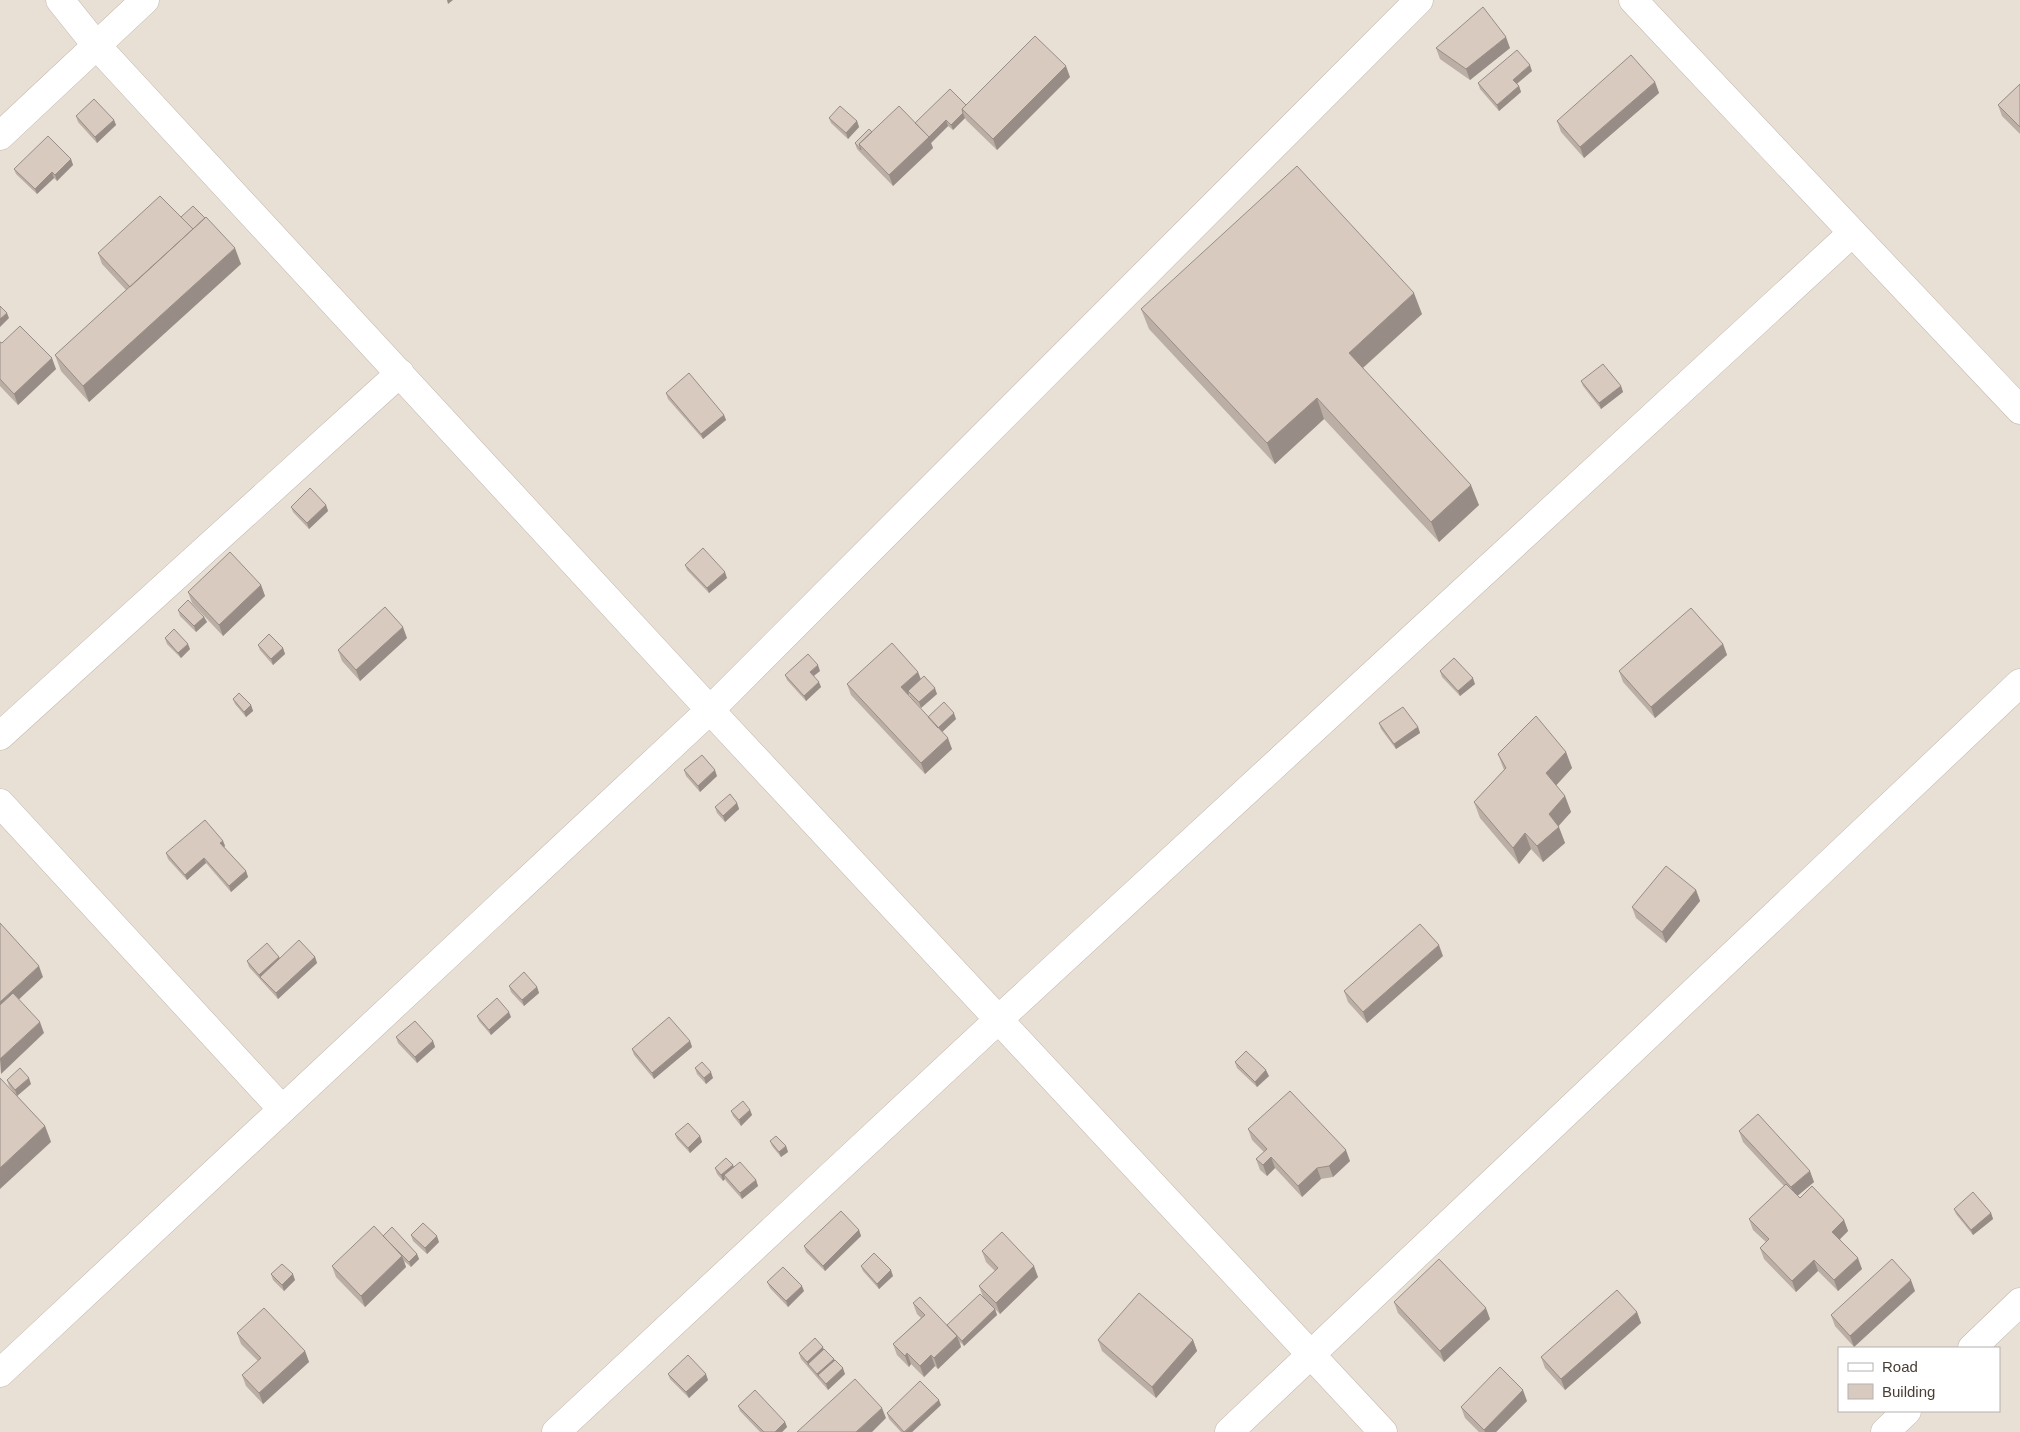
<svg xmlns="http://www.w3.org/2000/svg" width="2020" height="1432" font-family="Helvetica,sans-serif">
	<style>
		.residential { fill: #e8dfd5; fill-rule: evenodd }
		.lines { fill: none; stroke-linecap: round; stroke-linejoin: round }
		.street-casing { stroke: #c3b7ac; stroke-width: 29 }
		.street { stroke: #fff; stroke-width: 28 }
		.wall { fill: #bbaea4 }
		.shaded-wall { fill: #988d86 }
		.building { fill: #d9cabf; stroke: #988d86 }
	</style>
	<rect width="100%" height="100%" fill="#f4eee7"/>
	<path class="residential" d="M0 0H2020V1432H0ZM1839 1348H1999V1411H1839Z"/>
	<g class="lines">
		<g class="street-casing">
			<path id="street" d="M60 0 96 45 710 710 1383 1432
				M1633 0 2020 410
				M0 136 145 0
				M0 736 400 373
				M0 803 282 1109
				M1972 1348 2020 1302
				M0 1373 710 710 1419 0
				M556 1432 998 1020 1852 233
				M1229 1432 2020 683
				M1885 1432 1907 1411"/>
		</g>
		<use href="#street" class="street"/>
	</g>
	<path class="wall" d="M1436 48H1510L1470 80 1440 59Z
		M1532 71 1517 84 1519 86 1521 92 1499 111 1480 89 1478 83Z
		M1070 77 997 150 966 120 965 118 953 130 948 126 931 143 933 148 893 186 857 149 855 143 872 132 915 123 966 105Z
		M1655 82 1659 93 1584 158 1561 132 1557 121Z
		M2020 84V134L2002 116 1998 105Z
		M76 116 114 120 116 125 97 143 78 122Z
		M829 118 857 121 859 127 848 139 831 123Z
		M71 159 73 165 57 181 54 178 37 194 16 174 14 169Z
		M181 217 241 264 89 402 61 371 55 355 126 290 102 264 98 253Z
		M1141 309 1422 314 1363 368 1479 505 1439 542 1324 419 1275 464 1149 329Z
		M0 342 2 343 56 369 18 405 0 386Z
		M1581 381 1621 386 1623 392 1601 409 1583 386Z
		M666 393 724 415 726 420 703 439 668 399Z
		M326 505 328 511 309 529 293 512 291 507Z
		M685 565 727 578 709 593 687 570Z
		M261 585 265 596 223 636 192 603 188 592Z
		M178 610 204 617 207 622 196 632 180 616Z
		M165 638 190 649 181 658 167 644Z
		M407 638 360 681 342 661 338 650Z
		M1723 644 1727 655 1655 718 1623 682 1619 671Z
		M258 645 283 648 285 654 273 665 260 650Z
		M820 671 814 676 821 687 806 701 787 680 785 675Z
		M1440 671 1475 684 1460 696 1442 677Z
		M918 672 921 679 937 694 921 708 910 696 909 694 908 695 928 717 956 719 942 732 952 749 925 774 851 695 847 684Z
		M233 699 251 705 253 711 246 717 235 704Z
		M1379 723 1418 727 1420 733 1396 749 1381 729Z
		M1566 752 1572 768 1556 785 1565 796 1571 812 1558 826 1565 843 1543 862 1531 849 1519 864 1480 818 1474 802 1504 770 1498 754Z
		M684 770 717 776 700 792 686 776Z
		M737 803 739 809 725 822 717 813 715 807Z
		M223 841 225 846 224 847 246 871 248 877 231 892 206 863 187 880 168 859 166 853Z
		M1696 890 1700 901 1666 943 1636 918 1632 907Z
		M1443 956 1367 1023 1348 1002 1344 991Z
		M279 957 280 958 315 957 317 963 278 999 249 967 247 961Z
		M509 986 537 987 539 993 524 1006 511 992Z
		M477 1016 511 1017 491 1035 479 1021Z
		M396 1037 433 1041 435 1047 417 1063 398 1043Z
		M690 1041 692 1047 654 1079 634 1055 632 1049Z
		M1235 1062 1269 1076 1257 1087 1237 1068Z
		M695 1068 713 1078 706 1084 697 1074Z
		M7 1080 31 1084 17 1096 45 1126 51 1142 9 1086Z
		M750 1110 752 1115 741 1126 733 1116 731 1111Z
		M1248 1129 1350 1161 1333 1177 1321 1179 1302 1197 1275 1168 1267 1176 1260 1170 1256 1159 1264 1152 1252 1140Z
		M1739 1131 1814 1182 1797 1196 1800 1198 1844 1220 1848 1231 1840 1239 1862 1269 1838 1291 1818 1271 1796 1292 1764 1259 1760 1248 1766 1242 1753 1230 1749 1219 1784 1186 1743 1142Z
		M675 1134 700 1136 702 1142 690 1153 677 1139Z
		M770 1141 786 1146 788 1152 781 1157 772 1146Z
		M733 1165 734 1167 756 1180 758 1186 742 1199 726 1181 725 1179 723 1181 717 1174 715 1168Z
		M1954 1209 1991 1213 1993 1219 1973 1235 1956 1214Z
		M859 1230 861 1236 825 1271 806 1252 804 1246Z
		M411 1235 439 1242 427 1254 413 1241Z
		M383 1236 417 1254 419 1259 411 1267 404 1261 406 1267 365 1307 336 1277 332 1266Z
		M982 1251 1038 1277 1000 1314 983 1297 979 1286 995 1271 986 1262Z
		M861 1266 893 1276 879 1289 863 1271Z
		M271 1274 295 1280 284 1291 273 1280Z
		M767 1282 804 1291 788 1307 770 1288Z
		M1915 1291 1854 1347 1835 1326 1831 1315Z
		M1394 1302 1490 1319 1444 1362 1398 1313Z
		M913 1303 947 1325 995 1309 997 1315 964 1346 960 1342 961 1347 938 1369 935 1366 924 1377 911 1364 909 1367 897 1355 893 1344 921 1318 917 1314Z
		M1637 1312 1641 1323 1565 1390 1545 1368 1541 1357Z
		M237 1333 305 1351 309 1362 263 1404 246 1386 242 1375 258 1361 241 1344Z
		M1098 1340H1193L1197 1351 1156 1398 1102 1351Z
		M824 1349 834 1359 845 1374 828 1390 801 1359 799 1353Z
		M668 1374 708 1380 689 1398 670 1379Z
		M1527 1401 1496 1432H1479L1465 1418 1461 1407Z
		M941 1405 912 1432H901L889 1419 887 1413Z
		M738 1406 785 1422 787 1427 782 1432H760L740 1411Z"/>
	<path class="shaded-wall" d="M447 0H453L448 4Z
		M1506 37 1510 48 1470 80 1466 69Z
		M1530 65 1532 71 1515 85 1513 80Z
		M1066 66 1070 77 997 150 993 139Z
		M1655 82 1659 93 1584 158 1580 147Z
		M1519 86 1521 92 1499 111 1497 105Z
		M963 113 965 118 953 130 951 125Z
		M114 120 116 125 97 143 95 137Z
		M946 120 948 126 931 143 933 148 893 186 889 175Z
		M857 121 859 127 848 139 846 133Z
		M71 159 73 165 57 181 55 175Z
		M52 172 54 178 37 194 35 189Z
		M235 248 241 264 89 402 83 386Z
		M1414 293 1422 314 1357 373 1349 353Z
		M7 313 9 318 0 327V319Z
		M52 358 56 369 18 405 14 394Z
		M1621 386 1623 392 1601 409 1599 403Z
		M1317 398 1324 419 1275 464 1267 443Z
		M724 415 726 420 703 439 701 434Z
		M1471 485 1479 505 1439 542 1431 522Z
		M326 505 328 511 309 529 307 523Z
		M725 572 727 578 709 593 707 588Z
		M261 585 265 596 223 636 219 625Z
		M204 617 207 622 196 632 194 626Z
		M403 627 407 638 360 681 356 670Z
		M188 644 190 649 181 658 178 653Z
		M1723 644 1727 655 1655 718 1651 707Z
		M283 648 285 654 273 665 271 659Z
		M818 665 820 671 812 677 810 672Z
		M918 672 922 683 908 691 909 694 905 698 901 687Z
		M1473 678 1475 684 1460 696 1458 691Z
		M819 682 821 687 806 701 804 696Z
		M935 688 937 694 921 708 919 702Z
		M251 705 253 711 246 717 244 712Z
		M954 713 956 719 940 734 938 728Z
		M1418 727 1420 733 1396 749 1394 744Z
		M948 738 952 749 925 774 921 763Z
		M1566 752 1572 768 1552 790 1546 773Z
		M715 770 717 776 700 792 698 786Z
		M1565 796 1571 812 1555 830 1549 814Z
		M737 803 739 809 725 822 723 816Z
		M1559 827 1565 843 1543 862 1537 846Z
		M1525 833 1531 849 1519 864 1513 848Z
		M223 841 225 846 223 848 220 843Z
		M204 858 206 863 187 880 185 875Z
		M246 871 248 877 231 892 229 886Z
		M1696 890 1700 901 1666 943 1662 932Z
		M1439 945 1443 956 1367 1023 1363 1012Z
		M279 957 281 962 260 977 261 980 259 975Z
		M315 957 317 963 278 999 276 993Z
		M39 966 43 977 0 1017V1002Z
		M537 987 539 993 524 1006 522 1000Z
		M509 1012 511 1017 491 1035 489 1030Z
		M40 1022 44 1033 1 1074 0 1059Z
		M433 1041 435 1047 417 1063 415 1057Z
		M690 1041 692 1047 654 1079 652 1073Z
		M1266 1070 1269 1076 1257 1087 1255 1082Z
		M711 1072 713 1078 706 1084 704 1078Z
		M29 1078 31 1084 17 1096 15 1090Z
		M750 1110 752 1115 741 1126 739 1120Z
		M45 1126 51 1142 0 1189V1168Z
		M700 1136 702 1142 690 1153 688 1148Z
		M786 1146 788 1152 781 1157 779 1152Z
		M1346 1150 1350 1161 1333 1177 1329 1166Z
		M1271 1157 1275 1168 1267 1176 1263 1165Z
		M733 1165 735 1170 724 1175 725 1179 723 1181 721 1175Z
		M1317 1168 1321 1179 1302 1197 1298 1186Z
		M1810 1171 1814 1182 1795 1198 1791 1187Z
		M756 1180 758 1186 742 1199 740 1193Z
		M1991 1213 1993 1219 1973 1235 1971 1230Z
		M1844 1220 1848 1231 1836 1243 1832 1232Z
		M859 1230 861 1236 825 1271 823 1266Z
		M437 1236 439 1242 427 1254 425 1248Z
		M417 1254 419 1259 411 1267 409 1262Z
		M402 1256 406 1267 365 1307 361 1296Z
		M1858 1258 1862 1269 1838 1291 1834 1280Z
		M1814 1260 1818 1271 1796 1292 1792 1281Z
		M1034 1266 1038 1277 1000 1314 996 1303Z
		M891 1270 893 1276 879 1289 877 1284Z
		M293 1274 295 1280 284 1291 282 1285Z
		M1911 1280 1915 1291 1854 1347 1850 1336Z
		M802 1286 804 1291 788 1307 786 1301Z
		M1486 1308 1490 1319 1444 1362 1440 1351Z
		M995 1309 997 1315 964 1346 962 1341Z
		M1637 1312 1641 1323 1565 1390 1561 1379Z
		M957 1336 961 1347 938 1369 934 1358Z
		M1193 1340 1197 1351 1156 1398 1152 1387Z
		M823 1347 825 1353 808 1364 809 1367 807 1362Z
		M305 1351 309 1362 263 1404 259 1393Z
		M907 1353 911 1364 909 1367 905 1356Z
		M931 1355 935 1366 924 1377 920 1366Z
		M834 1359 836 1364 818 1375 819 1379 817 1374Z
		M843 1368 845 1374 828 1390 826 1384Z
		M706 1374 708 1380 689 1398 686 1392Z
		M1523 1390 1527 1401 1496 1432H1485L1484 1430Z
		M939 1400 941 1405 912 1432H905Z
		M882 1408 886 1418 872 1432H856Z
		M785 1422 787 1427 782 1432H775Z"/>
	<path class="building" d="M1483 7 1506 37 1466 69 1436 48Z
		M1035 36 1066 66 993 139 962 109Z
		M1517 50 1530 65 1513 80 1519 86 1497 105 1478 83Z
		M1631 55 1655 82 1580 147 1557 121Z
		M2020 84V127L1998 105Z
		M950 89 966 105 962 109 963 113 951 125 946 120 929 137 915 123Z
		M94 99 114 120 95 137 76 116Z
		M840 106 857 121 846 133 829 118Z
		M899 106 929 137 889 175 859 144Z
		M869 129 872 132 859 144 861 150 855 143Z
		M48 136 71 159 55 175 52 172 35 189 14 169Z
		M1297 166 1414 293 1349 353 1471 485 1431 522 1317 398 1267 443 1141 309Z
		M160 196 193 229 130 287 98 253Z
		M193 206 205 218 193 229 181 217Z
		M206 217 235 248 83 386 55 355Z
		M0 306 7 313 0 319Z
		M20 326 52 358 14 394 0 379V342L2 343Z
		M1603 364 1621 386 1599 403 1581 381Z
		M689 373 724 415 701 434 666 393Z
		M310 488 326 505 307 523 291 507Z
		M703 548 725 572 707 588 685 565Z
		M230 552 261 585 219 625 188 592Z
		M188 600 204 617 194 626 178 610Z
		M385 607 403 627 356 670 338 650Z
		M1691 608 1723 644 1651 707 1619 671Z
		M174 629 188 644 178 653 165 638Z
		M269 634 283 648 271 659 258 645Z
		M892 643 918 672 901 687 948 738 921 763 847 684Z
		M808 654 818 665 810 672 819 682 804 696 785 675Z
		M1454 658 1473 678 1458 691 1440 671Z
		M924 676 935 688 919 702 908 691Z
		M239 693 251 705 244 712 233 699Z
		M944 702 954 713 938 728 928 717Z
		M1403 707 1418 727 1394 744 1379 723Z
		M1536 716 1566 752 1546 773 1565 796 1549 814 1559 827 1537 846 1525 833 1513 848 1474 802 1506 768 1498 754Z
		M702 755 715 770 698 786 684 770Z
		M730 794 737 803 723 816 715 807Z
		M205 820 223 841 220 843 246 871 229 886 204 858 185 875 166 853Z
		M1666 866 1696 890 1662 932 1632 907Z
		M0 923 39 966 0 1002Z
		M1420 924 1439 945 1363 1012 1344 991Z
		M299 940 315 957 276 993 260 977Z
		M267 943 279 957 259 975 247 961Z
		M524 972 537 987 522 1000 509 986Z
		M13 993 40 1022 0 1059V1005Z
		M497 998 509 1012 489 1030 477 1016Z
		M669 1017 690 1041 652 1073 632 1049Z
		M415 1021 433 1041 415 1057 396 1037Z
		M1246 1051 1266 1070 1255 1082 1235 1062Z
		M702 1062 711 1072 704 1078 695 1068Z
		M20 1068 29 1078 15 1090 7 1080Z
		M0 1078 45 1126 0 1168Z
		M1290 1091 1346 1150 1329 1166 1317 1168 1298 1186 1271 1157 1263 1165 1256 1159 1267 1149 1248 1129Z
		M743 1101 750 1110 739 1120 731 1111Z
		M1758 1114 1810 1171 1791 1187 1739 1131Z
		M688 1123 700 1136 688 1148 675 1134Z
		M776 1136 786 1146 779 1152 770 1141Z
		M726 1158 733 1165 721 1175 715 1168Z
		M740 1162 756 1180 740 1193 724 1175Z
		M1786 1184 1800 1198 1812 1186 1844 1220 1832 1232 1858 1258 1834 1280 1814 1260 1792 1281 1760 1248 1769 1239 1749 1219Z
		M1973 1192 1991 1213 1971 1230 1954 1209Z
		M841 1211 859 1230 823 1266 804 1246Z
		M423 1223 437 1236 425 1248 411 1235Z
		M374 1226 402 1256 361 1296 332 1266Z
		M392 1227 417 1254 409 1262 383 1236Z
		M1002 1232 1034 1266 996 1303 979 1286 998 1268 982 1251Z
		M874 1253 891 1270 877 1284 861 1266Z
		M1439 1259 1486 1308 1440 1351 1394 1302Z
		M1892 1259 1911 1280 1850 1336 1831 1315Z
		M282 1264 293 1274 282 1285 271 1274Z
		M783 1267 802 1286 786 1301 767 1282Z
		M1617 1290 1637 1312 1561 1379 1541 1357Z
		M1139 1293 1193 1340 1152 1387 1098 1340Z
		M980 1294 995 1309 962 1341 947 1325Z
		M920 1297 957 1336 934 1358 931 1355 920 1366 907 1353 905 1356 893 1344 925 1315 913 1303Z
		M264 1308 305 1351 259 1393 242 1375 261 1358 237 1333Z
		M815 1338 823 1347 807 1362 799 1353Z
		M824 1349 834 1359 817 1374 808 1364Z
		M688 1355 706 1374 686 1392 668 1374Z
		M835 1360 843 1368 826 1384 818 1375Z
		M1500 1367 1523 1390 1484 1430 1461 1407Z
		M855 1379 882 1408 856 1432H797Z
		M920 1381 939 1400 904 1432 887 1413Z
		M755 1390 785 1422 775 1432H764L738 1406Z"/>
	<rect x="1838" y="1347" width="162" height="65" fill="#ffffff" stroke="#b6b2af"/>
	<rect x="1848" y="1363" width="25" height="8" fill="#ffffff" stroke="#b6b2af"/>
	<text x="1882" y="1372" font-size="15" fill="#483e36">Road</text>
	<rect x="1848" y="1384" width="25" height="15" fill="#d9cabf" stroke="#b6b2af"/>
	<text x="1882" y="1397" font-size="15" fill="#483e36">Building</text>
</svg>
